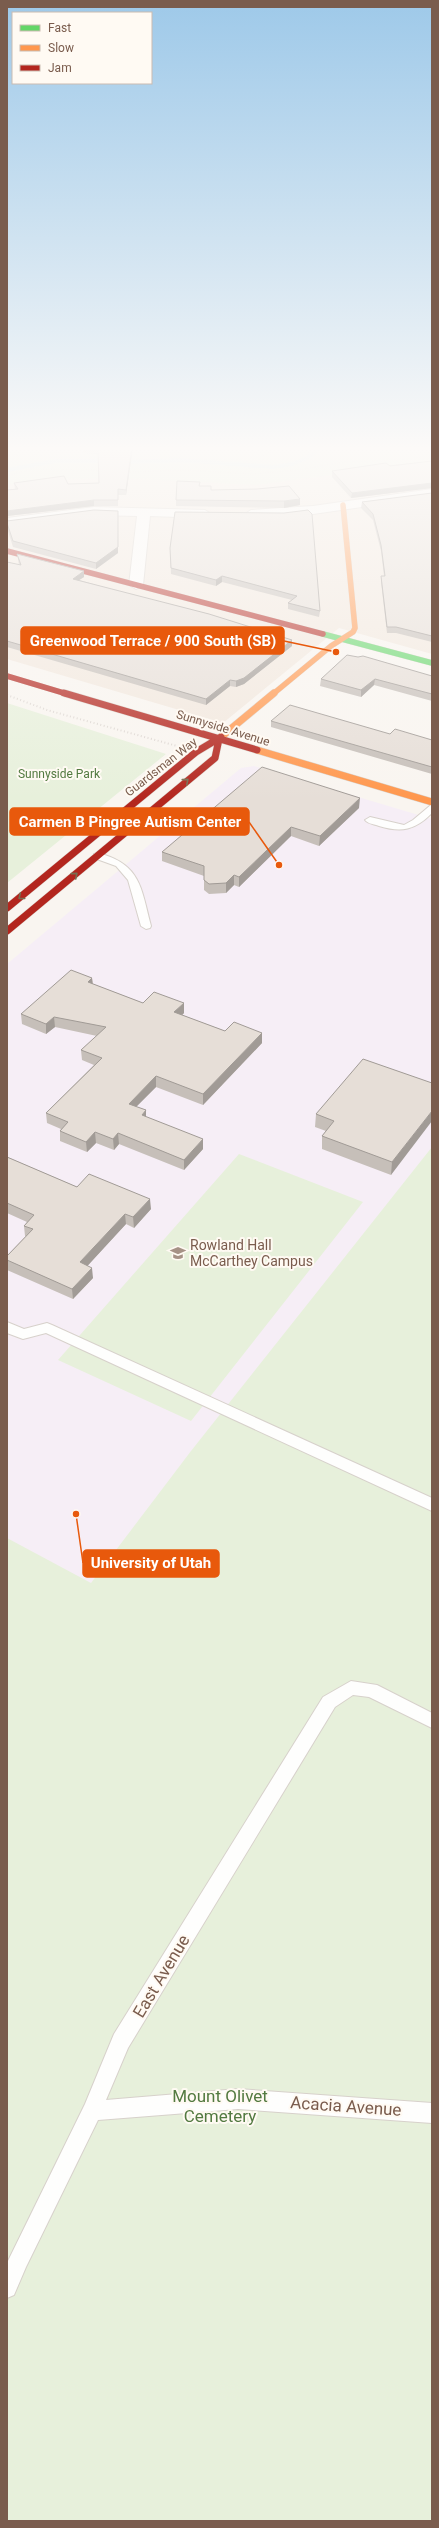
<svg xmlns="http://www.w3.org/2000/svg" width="439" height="2528" font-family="Roboto,sans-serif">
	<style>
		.residential { fill: #f2e8de }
		.education { fill: #f6eef6 }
		.green { fill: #e7f0db }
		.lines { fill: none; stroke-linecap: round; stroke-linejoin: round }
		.stream { stroke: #d0e8ea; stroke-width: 4 }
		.lane-casing { stroke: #d7d1cb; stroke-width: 2 }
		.street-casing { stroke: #d7d1cb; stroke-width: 2 }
		.fast-casing { stroke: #d9d2cb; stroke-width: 6 }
		.slow-far1-casing { stroke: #d9d2cb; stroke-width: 6 }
		.slow-casing { stroke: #d9d2cb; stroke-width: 8 }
		.jam-far1-casing { stroke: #d9d2cb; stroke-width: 6 }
		.jam-casing { stroke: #d9d2cb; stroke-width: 8 }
		.path-far1 { stroke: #dcd5d0; stroke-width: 1.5; stroke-dasharray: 0.5 2; stroke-linecap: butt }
		.path { stroke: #dcd5d0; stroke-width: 2; stroke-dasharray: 1 2.5; stroke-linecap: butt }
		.lane { fill: #fefefd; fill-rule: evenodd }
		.street { fill: #fefefd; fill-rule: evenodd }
		.fast { stroke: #63d668; stroke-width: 5.5 }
		.slow-far1 { stroke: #ff974d; stroke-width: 5.5 }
		.slow { stroke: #ff974d; stroke-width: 7 }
		.jam-far1 { stroke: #b3261e; stroke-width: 5.5 }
		.jam { stroke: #b3261e; stroke-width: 7 }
		.wall { fill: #c6bfb9 }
		.shaded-wall { fill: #a19b96 }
		.building { fill: #e6ded7; stroke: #a19b96 }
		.oneway { stroke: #776e51 }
		.labels { text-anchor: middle; stroke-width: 4; stroke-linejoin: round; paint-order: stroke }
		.far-street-label { font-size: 12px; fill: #7a5c4d; stroke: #fffaf3 }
		.far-park-label { font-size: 12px; fill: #537a41; stroke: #fffaf3 }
		.poi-label { font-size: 14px; fill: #7a5c4d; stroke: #fffaf3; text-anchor: start }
		.near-street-label { font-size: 17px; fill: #7a5c4d; stroke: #fffaf3 }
		.near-park-label { font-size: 17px; fill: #537a41; stroke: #fffaf3 }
		.leader { fill: none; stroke: #e8590c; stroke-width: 1.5 }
		.callout-dot { fill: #e8590c; stroke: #fffaf3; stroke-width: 1.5 }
		.callout { fill: #e8590c; stroke: #e8590c; stroke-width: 1.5 }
		.callout-label { font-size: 15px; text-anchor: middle; font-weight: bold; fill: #fff }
	</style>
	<rect width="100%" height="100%" fill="#f9f5f0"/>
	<path class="residential" d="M7 447H432V654L339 628 223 723 7 659Z"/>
	<path class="education" d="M254 766 432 819V1149L7 1690V964L241 768Z"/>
	<path class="green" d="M222 447H432V462L256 485 118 478 47 480 7 485V452L22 450 76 454Z
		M7 703 166 754 7 883Z
		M432 1147V2521H7V1538L91 1583 191 1451Z
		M239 1154 363 1202 191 1421 58 1360Z"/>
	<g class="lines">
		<path class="stream" d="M122 462 180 460 273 467 292 464 307 458 319 448 326 447
			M7 470 55 461H108"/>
		<g class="lane-casing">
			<path id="lane" d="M432 804V813C415 830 402 833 379 826 374 824 368 824 365 820L370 817 404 825 413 820Z
				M98 853C141 864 141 888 151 926L150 928 146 929 141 926 128 880 116 866 94 858V854Z
				M7 1322 24 1329 47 1323 52 1325 432 1498V1511L46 1333 23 1339 7 1333Z
				M351 1681 377 1685 432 1713V1728L369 1697 353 1695 335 1707 128 2048 106 2100 238 2089 432 2103V2123L238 2109 98 2120 26 2267 14 2295 7 2298V2263L85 2104 114 2034 323 1697Z"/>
		</g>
		<g class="street-casing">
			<path id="street" d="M432 489V497L313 514 251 518 245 514 251 510 313 506Z
				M94 507 205 510 211 514 205 518 150 516 143 585 136 589 129 585 137 516 94 515 7 526V518Z"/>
		</g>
		<g class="fast-casing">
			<path id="fast" d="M323 634 432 663"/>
		</g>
		<g class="slow-far1-casing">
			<path id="slow-far1" d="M273 694 331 646 353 632 355 628 343 505"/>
		</g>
		<g class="slow-casing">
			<path id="slow" d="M221 737 274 693
				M257 750 432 802"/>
		</g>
		<g class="jam-far1-casing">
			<path id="jam-far1" d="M7 551 323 634
				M7 676 67 694"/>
		</g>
		<g class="jam-casing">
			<path id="jam" d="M64 693 257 750
				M7 908 196 752 221 737
				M7 931 215 758 219 739"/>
		</g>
		<path class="path-far1" d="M7 456 32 454 52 458H102
			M129 460C143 461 158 458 172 458 211 458 246 466 283 447
			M247 461 252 474
			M128 472 186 470 252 474 297 470 345 462 407 459 432 455
			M7 476 32 469 101 470"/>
		<path class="path" d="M7 695 47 710 177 746"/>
		<use href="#lane" class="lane"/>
		<use href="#street" class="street"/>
		<use href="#fast" class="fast"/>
		<use href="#slow-far1" class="slow-far1"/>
		<use href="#slow" class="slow"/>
		<use href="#jam-far1" class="jam-far1"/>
		<use href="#jam" class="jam"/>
	</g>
	<path class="wall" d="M84 447H133L126 495H118V506H94L7 516V490L15 489 14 483 68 484 99 483 98 454 83 453V448Z
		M432 461V488L351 498 332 477V471Z
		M200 486 211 490 300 499V505L284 508 176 506V500Z
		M432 493V642L396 633H387L381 582V576H384L381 551 373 520 361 508 362 502Z
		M175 512 320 611 319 617 288 609V603L292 600 222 582 216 586 171 574 170 548Z
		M7 521 118 553 96 569 13 547 7 528Z
		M17 554 84 577 79 580 292 640V646L244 684 236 687 230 686 206 705 7 647V562L19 565 18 559Z
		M432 676V701L374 685 361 697 320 686 321 679Z
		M271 721 390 734 432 740V774L271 727Z
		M359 808 319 846 291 836 239 887 234 885 226 893 209 894 204 890V876L162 861V852Z
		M92 978 93 984 143 1003 184 1013 182 1015 225 1031 262 1033V1043L203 1105 156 1087 136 1107 146 1110V1117L203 1149 184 1170 119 1144 114 1150 96 1143 87 1152 60 1141V1131L61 1129 47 1123 46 1113 94 1065 82 1060 81 1050 97 1036 55 1027 46 1034 22 1024 21 1014Z
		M432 1083 391 1175 322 1149V1136L326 1131 315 1127 316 1114Z
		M7 1157 77 1187 151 1209 134 1228 126 1224 87 1266 93 1278 73 1299 7 1270V1256L26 1236H25L24 1226 27 1222 7 1213Z"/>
	<path class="shaded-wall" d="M132 447H133L126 495V490Z
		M432 483V488L351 498 352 493Z
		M300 499V505L284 508V501Z
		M94 500V506L7 516V511Z
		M118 517V553L96 569V563Z
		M84 571V577L73 584V579Z
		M222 576V582L216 586V580Z
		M292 640V646L244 684 236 687V681Z
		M375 679 374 685 361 697V690Z
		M230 680V686L206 705V699Z
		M360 798 359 808 319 846 320 836Z
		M291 827V836L239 887V877Z
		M234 875V885L226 893V883Z
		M92 978 93 988 88 982Z
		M184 1003V1013L175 1022 174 1012Z
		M54 1017 55 1027 46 1034V1024Z
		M262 1033V1043L203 1105V1094Z
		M156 1076V1087L129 1114V1104Z
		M146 1110V1121L142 1115Z
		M432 1111V1121L391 1175 392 1162Z
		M95 1132 96 1143 87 1152 86 1142Z
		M118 1133 119 1144 114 1150 113 1139Z
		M203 1139V1149L184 1170V1160Z
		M150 1199 151 1209 134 1228 133 1217Z
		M125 1214 126 1224 81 1273 80 1262Z
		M92 1268 93 1278 73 1299 72 1289Z"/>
	<path class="building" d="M84 447H132L126 490 118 489V500H94L7 511V490L18 489 14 483 64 476 68 484 99 483 98 449 83 448Z
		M432 461V483L352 493 332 471 386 463 390 466Z
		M177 481 200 482 199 486H211V490L257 489 289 486 300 499 284 501 176 500Z
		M432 493V636L396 627H387L381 576H385L381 545 373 514 362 502Z
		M94 510 118 511V547L96 563 13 541 7 523V521Z
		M308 510 312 514 320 611 288 603 297 596 222 576 216 580 171 568 170 548 175 512 284 513Z
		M17 554 84 571 73 579 209 614 292 640 244 678 236 681 230 680 206 699 7 641V562L21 565Z
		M347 655 358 657 363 656 432 676V694L375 679 361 690 321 679Z
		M290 705 390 734 395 729 432 740V767L271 721Z
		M262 767 360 798 320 836 291 827 239 877 234 875 226 883 209 884 204 880V866L162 852Z
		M71 970 92 978 88 982 143 1003 154 992 184 1003 174 1012 225 1031 234 1022 262 1033 203 1094 156 1076 129 1104 146 1110 142 1115 203 1139 184 1160 118 1133 113 1139 95 1132 86 1142 60 1131 68 1122 46 1113 102 1058 81 1050 106 1027 54 1017 46 1024 21 1014Z
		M363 1059 432 1083V1111L392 1162 322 1136 334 1121 316 1114Z
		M7 1157 77 1187 89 1174 150 1199 133 1217 125 1214 80 1262 92 1268 72 1289 7 1260V1256L33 1229 24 1226 34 1215 7 1203Z"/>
	<defs><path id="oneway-chevron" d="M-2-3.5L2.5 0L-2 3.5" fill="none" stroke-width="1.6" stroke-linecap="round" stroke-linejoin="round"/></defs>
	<g class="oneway">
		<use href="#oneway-chevron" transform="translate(186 781) rotate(-40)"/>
		<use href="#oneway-chevron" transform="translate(75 875) rotate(-40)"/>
		<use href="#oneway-chevron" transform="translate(21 897) rotate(141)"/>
	</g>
	<linearGradient id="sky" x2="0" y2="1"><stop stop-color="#9ec9e9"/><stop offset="0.56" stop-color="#fcfaf8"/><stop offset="1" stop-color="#fcfaf8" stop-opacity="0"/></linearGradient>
	<rect width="439" height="801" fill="url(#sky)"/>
	<defs>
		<g id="school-bare" transform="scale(1.2)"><path d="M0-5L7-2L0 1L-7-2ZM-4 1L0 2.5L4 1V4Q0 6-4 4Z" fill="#a69286" stroke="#fffaf3" stroke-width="2.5" paint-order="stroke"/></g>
	</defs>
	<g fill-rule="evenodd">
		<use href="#school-bare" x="178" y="1253"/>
	</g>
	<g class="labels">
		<g class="far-street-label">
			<text transform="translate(223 728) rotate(17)" y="4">Sunnyside Avenue</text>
			<text transform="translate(161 767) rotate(-38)" y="4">Guardsman Way</text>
		</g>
		<g class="far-park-label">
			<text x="59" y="778">Sunnyside Park</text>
		</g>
		<g class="poi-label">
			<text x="190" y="1250">Rowland Hall<tspan x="190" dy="16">McCarthey Campus</tspan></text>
		</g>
		<g class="near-street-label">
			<text transform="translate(161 1976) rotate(-59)" y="6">East Avenue</text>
			<text transform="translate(346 2106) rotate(4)" y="6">Acacia Avenue</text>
		</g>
		<g class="near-park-label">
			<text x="220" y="2102">Mount Olivet<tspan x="220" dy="20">Cemetery</tspan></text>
		</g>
	</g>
	<path class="leader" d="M336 652L284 641M279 865L249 822M76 1514L83 1563"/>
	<g class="callout-dot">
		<circle cx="336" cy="652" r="4"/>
		<circle cx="279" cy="865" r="4"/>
		<circle cx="76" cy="1514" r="4"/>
	</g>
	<g class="callout">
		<rect x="21" y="627" width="263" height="27" rx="4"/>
		<rect x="10" y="808" width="239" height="27" rx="4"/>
		<rect x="83" y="1550" width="136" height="27" rx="4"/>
	</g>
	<g class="callout-label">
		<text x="153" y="646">Greenwood Terrace / 900 South (SB)</text>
		<text x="130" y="827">Carmen B Pingree Autism Center</text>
		<text x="151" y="1568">University of Utah</text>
	</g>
	<rect width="439" height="2528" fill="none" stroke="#7a5c4d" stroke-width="16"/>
	<rect x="12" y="12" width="140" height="72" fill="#fffaf3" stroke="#cabbb1"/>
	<rect x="20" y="25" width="20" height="6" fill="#63d668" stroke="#cabbb1"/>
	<text x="48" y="32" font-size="12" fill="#7a5c4d">Fast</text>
	<rect x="20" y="45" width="20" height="6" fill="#ff974d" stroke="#cabbb1"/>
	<text x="48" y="52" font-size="12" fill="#7a5c4d">Slow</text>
	<rect x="20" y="65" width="20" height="6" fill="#b3261e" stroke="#cabbb1"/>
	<text x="48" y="72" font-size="12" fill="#7a5c4d">Jam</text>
</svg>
